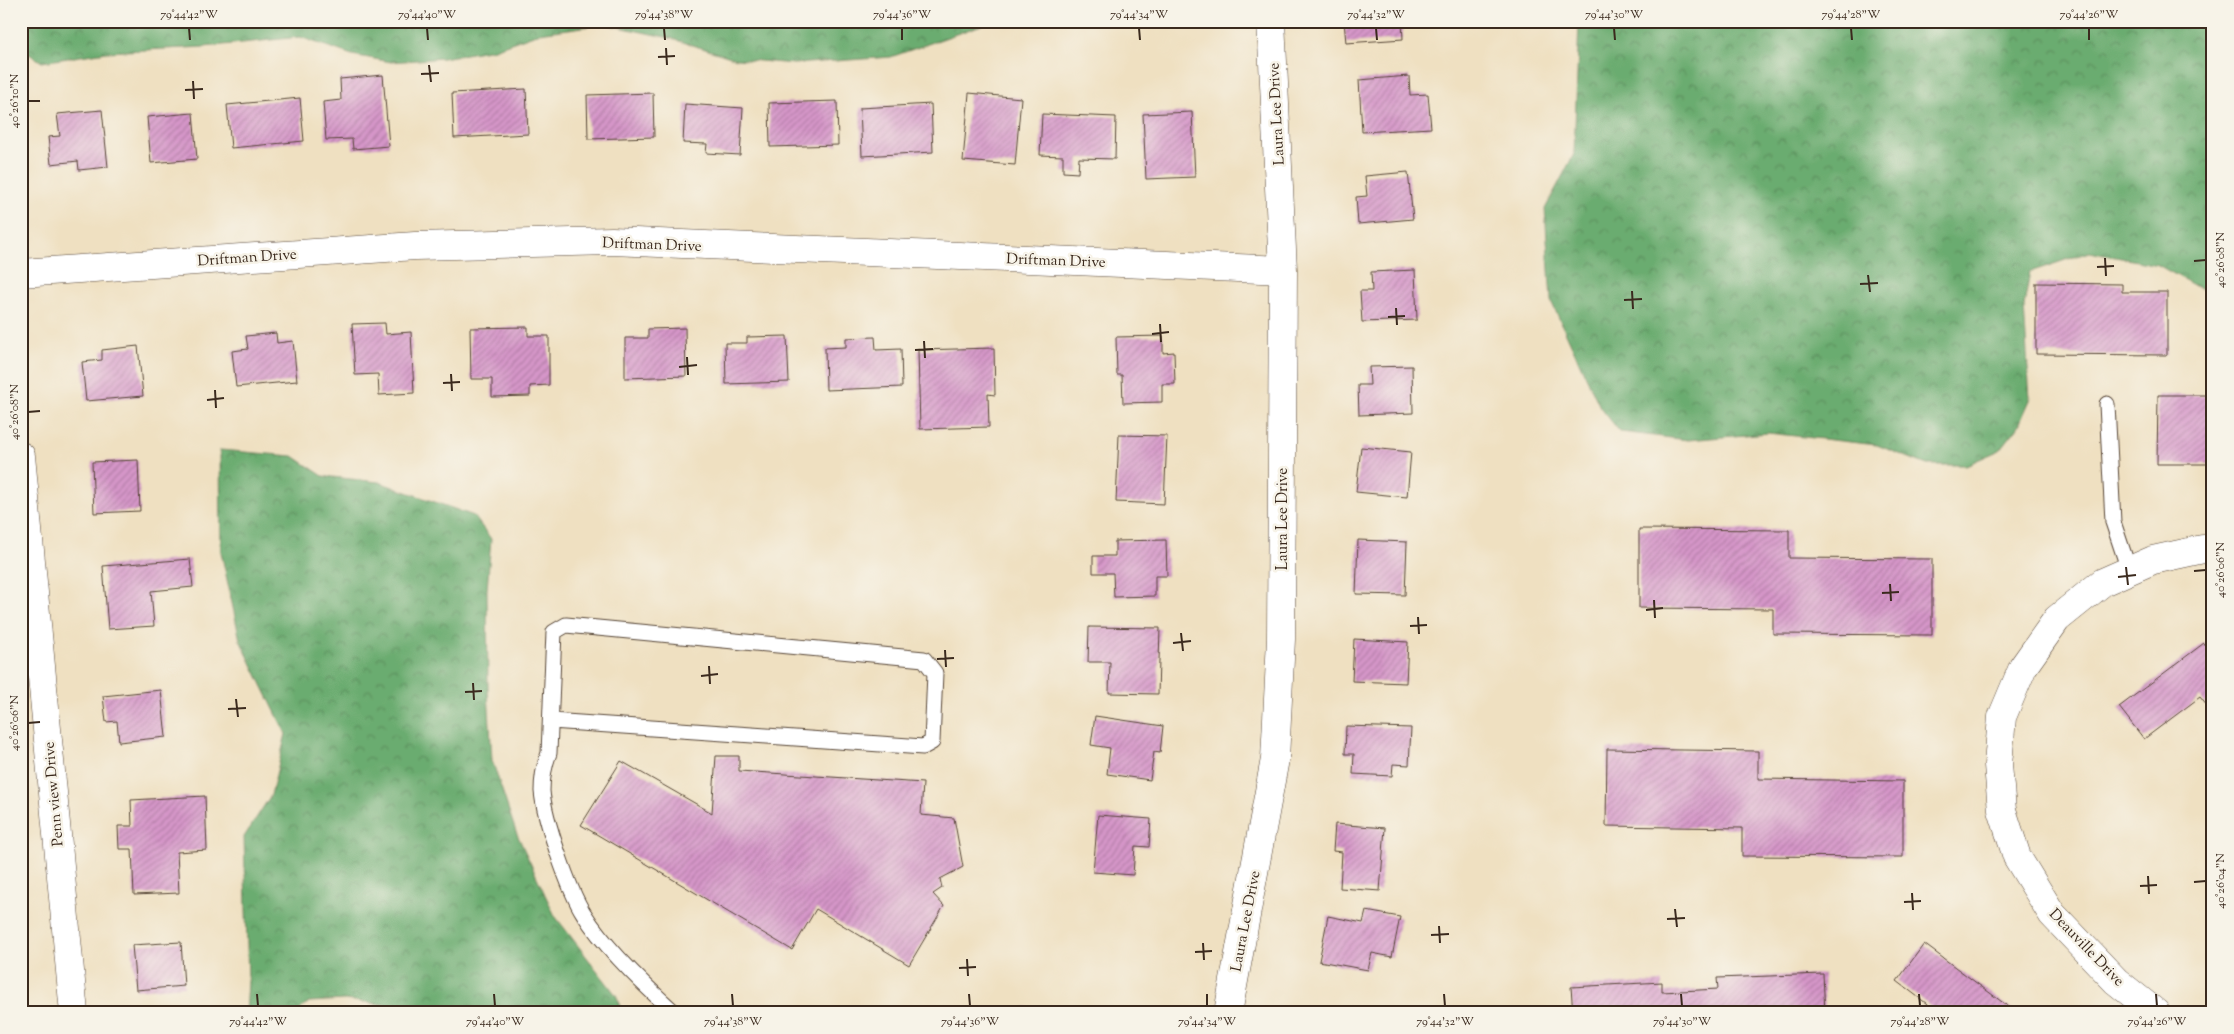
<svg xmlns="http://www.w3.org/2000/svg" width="2234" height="1034" font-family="'Sorts Mill Goudy',serif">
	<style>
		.forest { fill: url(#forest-crowns); stroke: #536b47 }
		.building { fill: url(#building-hatch) }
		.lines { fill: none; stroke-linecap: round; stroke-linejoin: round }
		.lane-casing { stroke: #564536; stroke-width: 17 }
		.street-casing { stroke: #564536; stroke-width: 29 }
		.lane { stroke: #fff; stroke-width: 15 }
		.street { stroke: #fff; stroke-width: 28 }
		.ticks { fill: none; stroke: #3b2a1e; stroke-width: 2 }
		.labels { text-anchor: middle; stroke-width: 5; stroke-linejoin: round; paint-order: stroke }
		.street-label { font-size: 15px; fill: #3b2a1e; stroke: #f7f3e8 }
		.neatline { fill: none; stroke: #3b2a1e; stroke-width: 2 }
		.ticks-label { font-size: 12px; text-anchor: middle; fill: #3b2a1e }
	</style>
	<defs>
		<pattern id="forest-crowns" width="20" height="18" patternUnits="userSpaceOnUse" patternTransform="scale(1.25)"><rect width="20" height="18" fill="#6bac70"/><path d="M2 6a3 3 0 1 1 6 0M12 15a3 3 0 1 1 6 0" fill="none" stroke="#598c5b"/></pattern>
		<pattern id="building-hatch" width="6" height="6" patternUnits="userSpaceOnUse" patternTransform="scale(1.25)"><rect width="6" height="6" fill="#d696c9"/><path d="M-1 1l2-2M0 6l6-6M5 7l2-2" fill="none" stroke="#af7ba3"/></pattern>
	</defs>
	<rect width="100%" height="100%" fill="#f7f3e8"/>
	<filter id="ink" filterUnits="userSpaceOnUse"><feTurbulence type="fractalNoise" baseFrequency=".02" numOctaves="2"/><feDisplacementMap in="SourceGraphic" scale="10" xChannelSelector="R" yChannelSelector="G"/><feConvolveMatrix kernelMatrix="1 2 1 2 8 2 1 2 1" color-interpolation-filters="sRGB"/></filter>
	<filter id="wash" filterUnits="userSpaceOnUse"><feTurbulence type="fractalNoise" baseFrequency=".0096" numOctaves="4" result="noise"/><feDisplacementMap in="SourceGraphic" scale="20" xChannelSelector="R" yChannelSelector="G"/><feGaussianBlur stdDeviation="1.12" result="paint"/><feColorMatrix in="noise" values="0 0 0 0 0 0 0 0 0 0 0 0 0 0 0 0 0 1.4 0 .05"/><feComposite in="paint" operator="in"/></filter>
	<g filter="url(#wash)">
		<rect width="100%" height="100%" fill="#efe0c1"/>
		<path class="forest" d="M21 21H993L891 57 794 64 737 59 670 38 605 24 539 33 494 49 443 58 391 62 352 55 300 37 204 47 106 52 42 62 21 49Z
			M1579 21H2213V296L2158 265 2089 252 2030 272 2024 306 2030 400 2018 427 2000 450 1966 465H1927L1877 445 1768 433 1688 440 1620 432 1600 407 1551 301 1545 209 1574 154Z
			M220 450 293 456 323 476 379 482 474 516 491 539 487 590 488 692 492 760 516 832 555 916 616 995 624 1013H403L388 1005 345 1000 309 1002 296 1013H246L248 981 244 837 271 795 286 734 240 640 221 552Z"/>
		<g id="blocks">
			<path class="building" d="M1344 21H1402L1403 39 1346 43Z
				M383 75 389 146 353 149 352 139 326 140 323 102 341 100 340 79Z
				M1409 76 1410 95 1428 94 1431 128 1362 132 1359 80Z
				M526 89 528 134 454 138 452 93Z
				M653 93 654 137 588 139 587 95Z
				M969 93 1021 98 1015 165 963 161Z
				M300 98 304 141 231 148 227 105Z
				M837 101 838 145 770 147 769 103Z
				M685 104 743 108 740 155 706 153 707 144 683 143Z
				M931 104 933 152 862 156 860 108Z
				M102 110 108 167 79 170 78 161 51 164 48 137 60 136 57 114Z
				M1192 112 1195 177 1146 179 1143 114Z
				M193 113 197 159 151 163 147 117Z
				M1042 114 1116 117 1115 159 1079 158 1078 173 1063 172V156L1040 155Z
				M1408 172 1413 219 1358 224 1356 197 1367 196 1365 176Z
				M1415 270 1417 320 1362 322 1360 291H1372L1371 272Z
				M2036 283 2122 284V292H2167V355L2036 354Z
				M385 323 386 334 411 332 414 393 379 395 378 374 355 375 352 324Z
				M528 327V336H549V385L530 386V396L492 397V379H471L470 328Z
				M685 328 686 376 625 378V338H648V329Z
				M276 333 277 343 293 341 297 381 236 387 232 351 248 349 246 336Z
				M787 336 789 382 726 384 725 343H747V337Z
				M1163 336V353L1174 352 1175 384H1162V402L1123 403 1122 375H1117L1116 337Z
				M875 337 876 350 901 349 902 387 826 390 825 348 846 347V338Z
				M138 346 143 396 86 401 82 362 102 360V350Z
				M994 348 995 395 988 394 989 427 920 429 918 350Z
				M1412 366 1413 413 1359 415 1358 385H1370L1369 367Z
				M2158 395H2213V464H2157Z
				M1119 435 1167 436 1164 504 1116 502Z
				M1361 447 1411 452 1407 497 1356 492Z
				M138 460 140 511 94 513 92 462Z
				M1639 529 1789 530V558L1932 559V635L1773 634V609L1639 608Z
				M1166 540 1167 576H1155V596L1114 597 1113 573H1093V556H1115V541Z
				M1358 540 1407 542 1405 595 1356 594Z
				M190 559 193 587 151 591 154 626 108 629 103 566Z
				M1089 627 1160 628 1158 694 1109 693 1110 662H1088Z
				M1354 639 1408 642 1406 683 1352 681Z
				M2213 641V710L2211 711 2200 697 2144 739 2119 707 2204 643 2206 646Z
				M161 690 166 737 119 742 117 721 106 722 103 696Z
				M1095 716 1163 726 1160 753 1154 752 1150 780 1107 774 1110 748 1091 745Z
				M1346 726 1411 728 1409 765 1393 764 1392 776 1353 774 1354 754H1345Z
				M1607 749 1758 751V779L1903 781V857L1742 856V828L1606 826Z
				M716 756H739V771L923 783 921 815 954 818 963 867 940 879 942 888 933 894 944 906 909 965 816 909 792 950 581 825 621 761 712 813Z
				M205 796 207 850 177 852 179 893 134 895 132 849H119L118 826H132L131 800Z
				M1098 815 1151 819 1149 847 1135 846 1133 875 1093 872Z
				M1335 824 1385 828 1380 891 1340 888 1342 852 1333 851Z
				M1366 911 1400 917 1392 957 1372 953 1368 970 1319 961 1328 916 1363 923Z
				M181 942 184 986 136 990 132 945Z
				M1924 944 2017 1013H1939L1897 981Z
				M1823 974 1825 1013H1573L1571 987 1662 982V992L1718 989 1717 978Z
				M1023 1007 1072 1009 1071 1013H1023Z"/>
		</g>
	</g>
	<g filter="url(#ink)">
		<use href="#blocks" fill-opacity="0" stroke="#564536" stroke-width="1"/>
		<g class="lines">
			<g class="lane-casing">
				<path id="lane" d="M2107 404 2113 522 2129 570
					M551 721 923 747 932 742 935 673 924 659 566 625 554 632 549 753C544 766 542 777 542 791 544 818 569 891 584 914 605 948 645 986 675 1013"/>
			</g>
			<g class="street-casing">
				<path id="street" d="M21 273 415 246 612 241 1283 270
					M21 456 74 1013
					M1228 1013 1275 759 1281 639 1283 270 1271 21
					M2156 1013 2116 981 2052 914 2017 857 2002 810 1998 765 2002 717 2023 667 2057 619 2103 582 2153 560 2203 549 2213 550"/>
			</g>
			<use href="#lane" class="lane"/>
			<use href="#street" class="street"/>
		</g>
	</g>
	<path class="ticks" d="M189 28 190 40M427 28 428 40M664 28 665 40M902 28V40M1139 28 1140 40M1376 28 1377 40M1614 28 1615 40M1851 28 1852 40M2089 28V40M666 48 667 65M658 57 675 56M429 65 431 82M421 74 439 73M193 81 194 99M185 90 203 89M28 101H40M2105 258 2106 276M2194 261 2206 260M2097 267 2114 266M1868 275 1870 292M1860 284 1878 283M1632 291 1633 309M1624 300 1642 299M1396 308 1397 325M1388 317 1405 316M1160 324 1161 342M1152 334 1169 332M924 341 925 358M915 350 933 349M687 357 688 375M679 367 697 365M451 374 452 391M443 383 460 382M215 390 216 408M207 400 224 398M28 412 40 411M2126 567 2128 585M2194 571 2206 570M2118 577 2136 575M1890 584 1891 601M1882 593 1899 592M1654 600 1655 618M1646 610 1663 608M1418 617 1419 634M1410 626 1427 625M1181 633 1183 651M1173 643 1191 641M945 650 946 667M937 659 954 658M709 666 710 684M701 676 718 674M473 683 474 700M465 692 482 691M236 699 238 717M228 709 246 708M28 723 40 722M2148 876 2149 894M2194 882 2206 881M2140 886 2157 885M1912 893 1913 910M1904 902 1921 901M1675 909 1677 927M1667 919 1685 918M1439 926 1440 943M1431 935 1449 934M1203 943 1204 960M1195 952 1212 951M967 959 968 976M959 968 976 967M257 994 258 1006M494 994 495 1006M732 994 733 1006M969 994 970 1006M1207 994V1006M1444 994 1445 1006M1681 994 1682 1006M1919 994 1920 1006M2156 994 2157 1006"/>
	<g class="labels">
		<g class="street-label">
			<text transform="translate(1276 114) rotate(-93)" y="5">Laura Lee Drive</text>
			<text transform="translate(652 244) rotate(2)" y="5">Driftman Drive</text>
			<text transform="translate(247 257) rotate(-4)" y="5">Driftman Drive</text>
			<text transform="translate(1056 260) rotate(2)" y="5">Driftman Drive</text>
			<text transform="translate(1282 519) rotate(-90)" y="5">Laura Lee Drive</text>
			<text transform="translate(53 794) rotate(-95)" y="5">Penn view Drive</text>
			<text transform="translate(1245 921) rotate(-79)" y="5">Laura Lee Drive</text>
			<text transform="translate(2087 947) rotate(46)" y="5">Deauville Drive</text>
		</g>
	</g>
	<rect width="2234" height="1034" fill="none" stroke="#f7f3e8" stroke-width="55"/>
	<rect x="28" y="28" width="2178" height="978" class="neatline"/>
	<g class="ticks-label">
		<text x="189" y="18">79°44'42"W</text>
		<text x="427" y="18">79°44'40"W</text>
		<text x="664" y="18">79°44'38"W</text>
		<text x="902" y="18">79°44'36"W</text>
		<text x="1139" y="18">79°44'34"W</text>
		<text x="1376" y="18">79°44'32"W</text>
		<text x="1614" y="18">79°44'30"W</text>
		<text x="1851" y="18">79°44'28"W</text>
		<text x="2089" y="18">79°44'26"W</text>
		<text transform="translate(14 101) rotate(-90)" y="4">40°26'10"N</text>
		<text transform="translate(2220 260) rotate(-90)" y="4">40°26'08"N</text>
		<text transform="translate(14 412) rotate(-90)" y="4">40°26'08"N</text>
		<text transform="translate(2220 570) rotate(-90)" y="4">40°26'06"N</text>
		<text transform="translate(14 723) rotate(-90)" y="4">40°26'06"N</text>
		<text transform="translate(2220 881) rotate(-90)" y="4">40°26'04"N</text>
		<text x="258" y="1025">79°44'42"W</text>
		<text x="495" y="1025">79°44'40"W</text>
		<text x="733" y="1025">79°44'38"W</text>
		<text x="970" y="1025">79°44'36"W</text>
		<text x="1207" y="1025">79°44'34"W</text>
		<text x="1445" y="1025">79°44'32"W</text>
		<text x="1682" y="1025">79°44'30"W</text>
		<text x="1920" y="1025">79°44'28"W</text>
		<text x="2157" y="1025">79°44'26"W</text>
	</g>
</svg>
